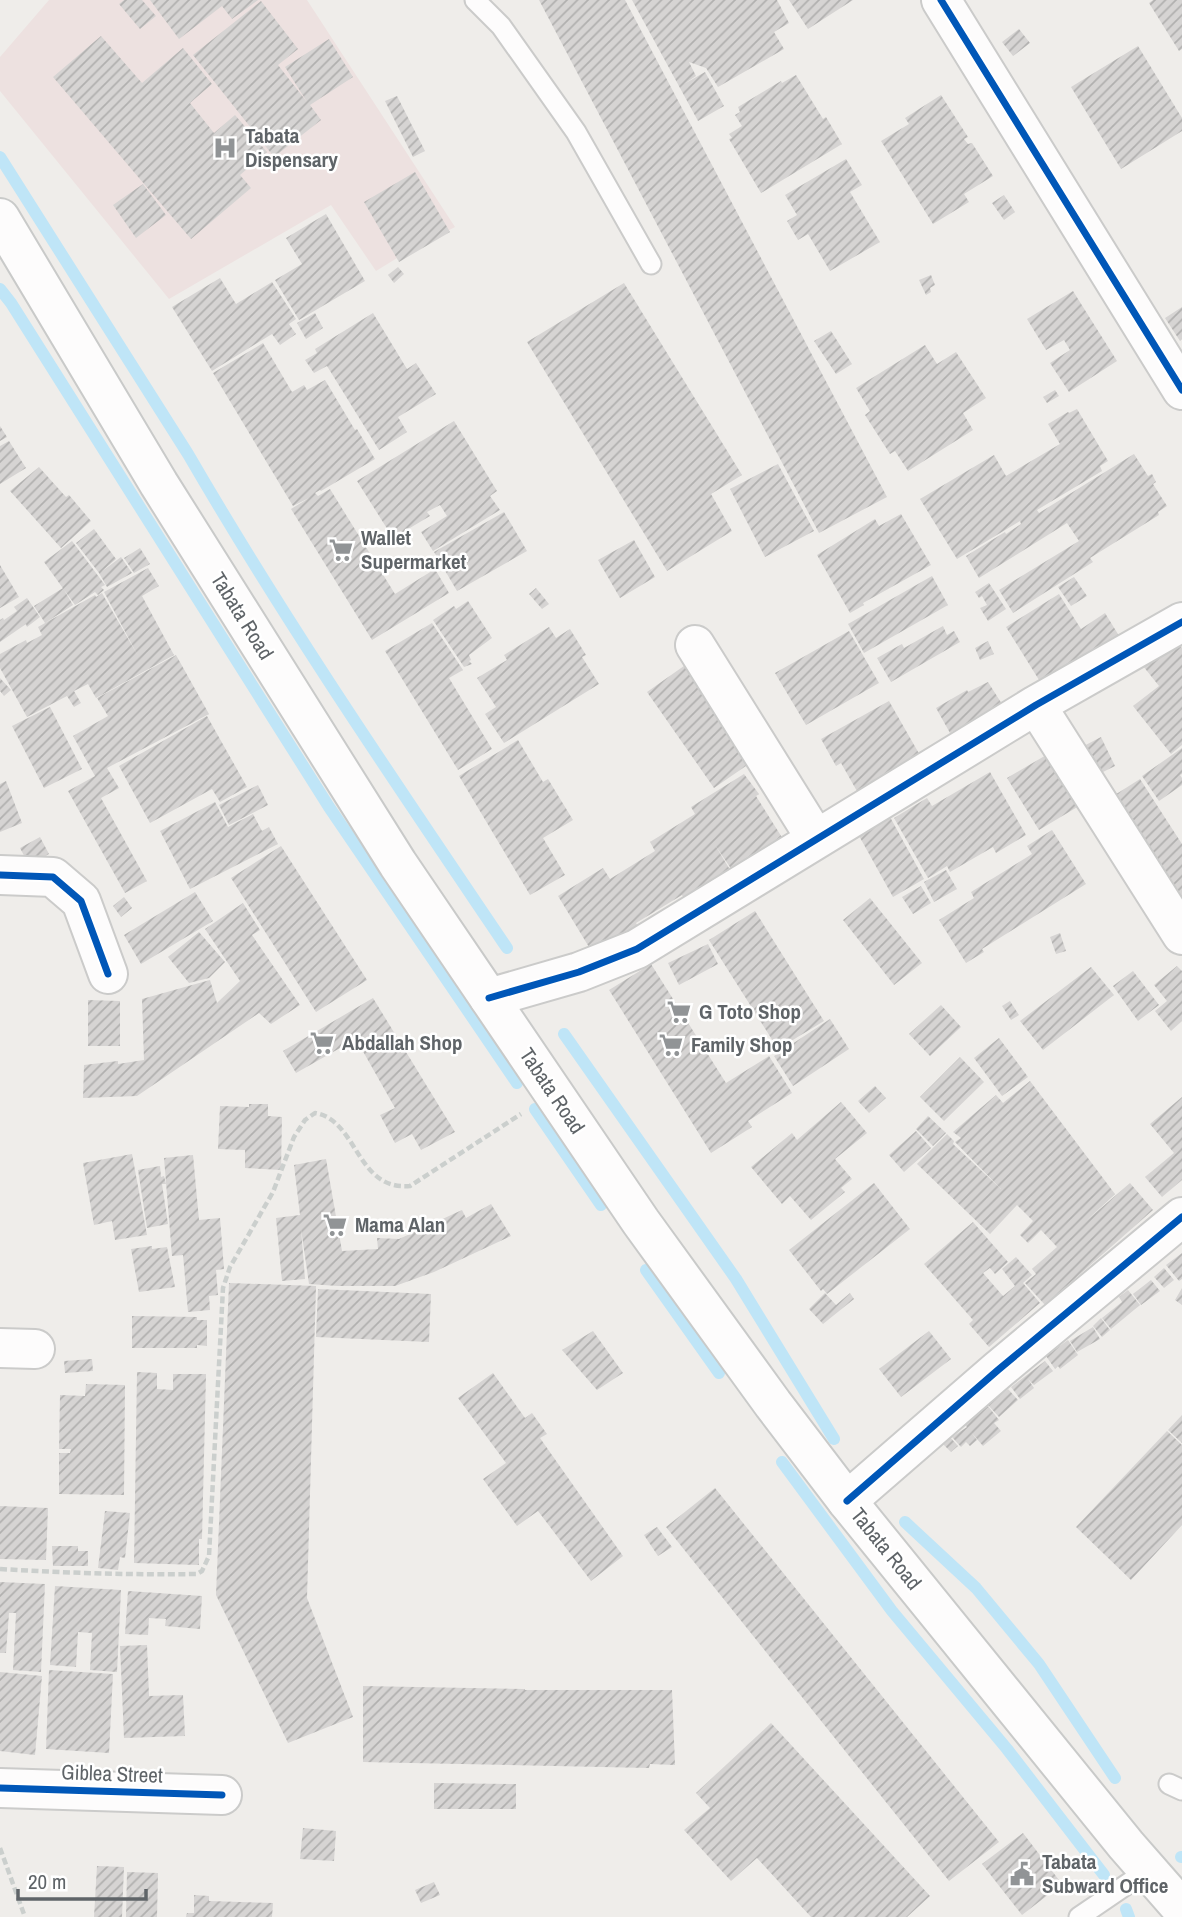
<svg xmlns="http://www.w3.org/2000/svg" width="1182" height="1917" font-family="'Archivo Narrow',sans-serif">
	<style>
		.medical { fill: #ede1e0 }
		.lines { fill: none; stroke-linecap: round; stroke-linejoin: round }
		.stream { stroke: #bfe5f7; stroke-width: 12 }
		.building { fill: url(#building-hatch) }
		.lane-casing { stroke: #cbcbca; stroke-width: 23 }
		.street-casing { stroke: #cbcbca; stroke-width: 42 }
		.secondary-casing { stroke: #c9cac9; stroke-width: 42 }
		.path { stroke: #cbcfcd; stroke-width: 4.5; stroke-dasharray: 7 3.5; stroke-linecap: butt }
		.lane { stroke: #fdfcfc; stroke-width: 19 }
		.street { stroke: #fdfcfc; stroke-width: 38 }
		.secondary { stroke: #fdfcfc; stroke-width: 38 }
		.cycleway-casing { stroke: #fff; stroke-width: 11 }
		.cycleway { stroke: #0057b8; stroke-width: 7 }
		.labels { text-anchor: middle; stroke-width: 5; stroke-linejoin: round; paint-order: stroke }
		.poi-label { font-size: 21px; font-weight: bold; fill: #5f6468; stroke: #fff; text-anchor: start }
		.street-label { font-size: 21px; fill: #5f6468; stroke: #fff }
	</style>
	<defs>
		<pattern id="building-hatch" width="6" height="6" patternUnits="userSpaceOnUse" patternTransform="scale(1.75)"><rect width="6" height="6" fill="#d6d4d3"/><path d="M-1 1l2-2M0 6l6-6M5 7l2-2" fill="none" stroke="#b1b0af"/></pattern>
	</defs>
	<rect width="100%" height="100%" fill="#efedea"/>
	<path class="medical" d="M49 0H307L455 227 402 255 376 271 331 205 169 299 0 91V57Z"/>
	<g class="lines">
		<path class="stream" d="M0 157 188 454C286 623 397 785 507 948
			M0 289 11 303 329 807 517 1083
			M564 1034 736 1279 834 1439
			M535 1109 601 1205
			M646 1270 719 1373
			M782 1462 892 1611 1007 1749 1104 1875
			M905 1522 976 1588 1039 1664 1115 1778
			M1181 1857H1182
			M1126 1909 1129 1917"/>
	</g>
	<path class="building" d="M124 0H142L156 16 140 29 119 4Z
		M150 0H258L232 19 222 6 179 39Z
		M539 0H625L887 497 819 533Z
		M632 0H777L789 23 774 32 784 49 718 87 706 68 689 62 696 76 684 84 705 72 724 106 698 121Z
		M789 0H853L808 29Z
		M1153 0H1182V49L1179 51 1149 3Z
		M261 1 298 49 278 65 307 102 285 67 329 39 353 77 310 105 321 120 274 157 193 55Z
		M1019 29 1030 43 1013 56 1002 42Z
		M101 36 142 83 183 48 212 84 190 103 214 133 235 115 267 152 240 175 251 188 191 239 53 77Z
		M1138 46 1182 118V131L1121 169 1071 87Z
		M796 75 823 119 826 117 842 144 761 193 729 139 732 138 729 134 742 126 735 115 740 112 738 107 781 81 782 83Z
		M941 95 968 137 964 139 968 144 972 143 993 176 964 194 969 202 933 224 881 141 909 124 905 118Z
		M397 96 425 151 413 157 385 101Z
		M846 159 862 185 850 192 880 242 830 271 808 234 798 240 787 221 797 215 785 195Z
		M415 172 450 232 399 262 364 202Z
		M143 184 166 215 136 238 113 205Z
		M1004 195 1015 212 1004 220 992 203Z
		M326 214 365 281 299 320 275 280 302 264 286 238Z
		M398 267 404 274 394 283 388 275Z
		M931 275 935 285 930 288 931 292 926 295 919 280Z
		M220 278 236 304 272 282 296 319 289 324 296 334 280 345 272 334 212 371 172 307Z
		M624 283 742 475 711 494 732 531 667 571 527 342Z
		M1073 291 1117 361 1069 392 1050 363 1070 350 1064 340 1046 350 1027 319Z
		M1182 307V339L1180 341 1165 318Z
		M315 313 323 328 306 339 297 323Z
		M373 313 407 369 416 363 436 394 398 417 407 432 379 450 327 366 314 373 305 360 317 353 315 349Z
		M831 331 852 364 836 374 814 341Z
		M263 343 292 392 304 385 307 390 325 380 355 430 357 429 375 459 321 491 320 490 315 493 318 496 330 489 395 594 435 569 449 593 372 640 291 509 309 498 293 506 213 373Z
		M925 345 937 364 956 352 986 398 963 413 973 430 908 471 895 451 890 454 865 415 870 411 856 388Z
		M1055 390 1059 396 1047 403 1043 397Z
		M1077 409 1108 461 1100 466 1102 471 1037 510 1039 513 1134 454 1148 476 1152 474 1156 482 1153 484 1167 506 1158 512 1159 515 1090 558 1093 562 1013 613 999 590 1079 541 1067 523 979 578 966 556 1005 532 1006 534 1021 524 1020 521 957 559 920 499 994 455 1006 476 1060 444 1048 424 1068 412 1069 413Z
		M454 421 497 491 490 496 500 510 433 551 421 532 447 516 440 505 427 512 430 516 393 538 357 481Z
		M0 426 7 437 0 441Z
		M9 441 26 468 0 484V446Z
		M778 464 814 531 765 557 730 489Z
		M39 467 66 497 69 495 91 521 61 548 10 491Z
		M504 512 527 551 457 591 434 552Z
		M901 514 931 565 863 603 864 605 850 613 817 555 875 519 879 526Z
		M94 529 116 559 101 572 121 557 132 573 107 587 99 573 76 543Z
		M634 540 655 577 620 598 598 560Z
		M72 541 105 585 101 587 104 590 98 595 95 592 75 605 44 562Z
		M140 548 150 564 134 573 124 558Z
		M0 565 19 597 0 608Z
		M148 568 159 586 142 596 174 655 96 698 88 684 74 691 81 703 74 707 67 696 27 717 0 668V654L26 640 27 643 42 635 38 627 95 595 96 597 102 593 138 656 104 592Z
		M932 576 948 605 864 653 848 624Z
		M1074 577 1087 596 1071 606 1058 587Z
		M989 583 1006 609 988 621 980 608 987 605 982 596 979 598 975 592Z
		M63 588 73 605 45 623 34 606Z
		M536 588 549 604 542 609 529 594Z
		M1059 594 1081 629 1105 613 1121 639 1044 688 1006 627Z
		M27 598 40 617 27 627 26 624 0 642V620L3 618 4 620 17 611 14 607Z
		M468 601 492 638 469 655 471 660 469 661 472 664 464 667 433 620 454 606 456 609Z
		M432 623 463 670 449 678 492 749 458 770 385 651Z
		M943 626 947 635 954 631 960 642 891 682 877 658 902 644 904 648Z
		M549 627 556 638 570 629 586 655 582 657 599 684 504 743 485 714 496 707 477 678 507 660 504 655Z
		M849 631 879 683 806 725 775 673Z
		M1172 635 1182 648V745L1171 754 1133 706 1159 686 1139 661Z
		M988 641 994 654 980 660 975 648Z
		M176 655 209 714 107 768 119 788 101 798 147 881 125 893 68 791 95 776 73 736 108 716 97 698Z
		M691 661 759 757 714 788 647 692Z
		M0 678 11 690 4 696 0 691Z
		M988 682 1002 704 950 733 936 708 967 690 968 692Z
		M889 701 921 757 858 793 841 763 836 766 821 739Z
		M50 707 82 769 44 788 12 726Z
		M207 716 247 787 220 802 212 789 150 823 119 766Z
		M1101 737 1115 766 1093 777 1078 749Z
		M518 740 543 782 548 779 573 820 543 838 565 875 530 895 459 776Z
		M1182 748V774L1180 775 1182 778V785L1159 801 1142 776Z
		M1048 754 1079 806 1039 830 1007 778Z
		M990 772 1026 835 996 853 993 847 950 872 947 866 928 878 894 818 927 798 932 806Z
		M744 774 759 794 756 796 788 847 734 873 715 845 732 873 685 901 682 895 636 923 640 930 595 957 558 896 603 868 610 879 655 851 650 842 695 814 691 807Z
		M1140 779 1182 844V901L1110 798Z
		M6 781 22 823 0 832V784Z
		M258 785 268 805 229 825 219 805Z
		M215 802 228 827 253 814 262 831 269 827 278 844 190 889 160 831Z
		M890 817 924 879 893 897 858 834Z
		M1052 830 1086 884 982 949 984 952 966 963 939 920 974 898 971 892 1032 854 1027 846Z
		M40 837 49 854 29 865 20 848Z
		M281 846 367 980 316 1012 231 878Z
		M946 870 957 889 934 902 924 882Z
		M921 886 931 903 913 914 902 897Z
		M195 892 213 921 141 964 124 935Z
		M124 897 132 908 121 917 113 906Z
		M870 898 922 963 894 985 843 920Z
		M243 903 260 930 252 935 300 1005 271 1024 259 1013 137 1096 83 1098 84 1065 118 1061V1064L144 1060 142 999 210 980 217 1003 240 981 205 929Z
		M755 911 824 1021 778 1049 709 940Z
		M199 932 225 962 209 978 189 983 168 957Z
		M1060 933 1066 951 1056 954 1050 937Z
		M708 944 718 964 679 985 668 963Z
		M651 964 726 1083 769 1056 792 1093 748 1121 752 1127 711 1153 609 990Z
		M1177 966 1182 971V1021L1171 1031 1155 1011 1167 1001 1154 985Z
		M1091 967 1114 995 1043 1050 1020 1021Z
		M1133 971 1159 1005 1138 1021 1113 986Z
		M373 998 455 1132 421 1150 412 1134 395 1143 380 1115 395 1108 356 1039 296 1073 283 1051Z
		M88 1000 120 1001V1046H88Z
		M1010 1001 1019 1015 1011 1020 1002 1006Z
		M941 1005 961 1027 930 1056 909 1034Z
		M830 1019 849 1049 793 1086 774 1056Z
		M999 1038 1028 1077 1002 1096 974 1058Z
		M960 1057 984 1082 944 1121 920 1097Z
		M1030 1081 1115 1194 1086 1221 1130 1183 1153 1210 1045 1305 1025 1283 1036 1274 1032 1269 1057 1247 1041 1230 1028 1243 1020 1235 1033 1221 1017 1205 990 1234 917 1164 947 1134 954 1141 953 1144 1001 1189 955 1142 961 1138 953 1132 996 1095 1003 1103Z
		M875 1086 886 1098 869 1113 858 1101Z
		M1182 1097V1180L1162 1197 1145 1177 1174 1153 1150 1124Z
		M841 1102 867 1133 835 1159 852 1179 841 1188 845 1192 811 1220 790 1196 782 1204 751 1167 792 1133 797 1140Z
		M249 1104H268V1116L282 1117 281 1170 245 1168V1150L218 1149 220 1106 249 1107Z
		M928 1116 946 1133 933 1146 916 1129Z
		M916 1131 931 1148 904 1172 889 1155Z
		M132 1154 147 1235 115 1240 112 1221 94 1225 83 1163Z
		M193 1155 199 1220 220 1218 224 1269 216 1270 218 1295 209 1296 210 1310 188 1312 183 1255 172 1256 164 1158Z
		M326 1159 342 1251 378 1249 377 1238 399 1239 462 1210 466 1218 491 1204 511 1236 434 1272 395 1286H338L309 1284 301 1229 305 1279 282 1281 276 1218 300 1215 294 1165Z
		M160 1166 161 1177 164 1176 166 1184H162L168 1224 147 1228 138 1170Z
		M874 1183 910 1229 827 1294 823 1289 821 1291 789 1250Z
		M973 1222 1008 1262 995 1274 990 1268 983 1273 1003 1296 1015 1286 1002 1269 1016 1257 1032 1275 1023 1283 1040 1303 989 1347 969 1324 973 1320 924 1264Z
		M152 1246V1249L167 1247 175 1287 139 1292 131 1249Z
		M1182 1253V1279L1179 1281 1166 1265Z
		M1164 1268 1174 1280 1164 1288 1154 1277Z
		M1151 1280 1160 1291 1141 1305 1133 1294Z
		M229 1283 316 1286 307 1598 353 1717 288 1743 216 1595Z
		M1182 1288V1305L1175 1300Z
		M318 1289 431 1294 429 1342 316 1337Z
		M1128 1290 1140 1305 1111 1329 1102 1318 1122 1302 1119 1297Z
		M825 1293 836 1305 850 1293 854 1299 823 1324 809 1309Z
		M132 1316 197 1317V1320H207V1346L197 1345V1348H132Z
		M1101 1318 1110 1330 1102 1337 1093 1326Z
		M1093 1327 1100 1339 1077 1352 1070 1341Z
		M593 1331 623 1373 597 1390 562 1350Z
		M929 1331 951 1359 901 1397 879 1369Z
		M1068 1340 1078 1355 1060 1369 1058 1366 1055 1369 1046 1356Z
		M92 1359 93 1371 65 1373 64 1361Z
		M1045 1361 1053 1371 1034 1385 1028 1379 1034 1388 1020 1399 1011 1387Z
		M137 1372 157 1373V1389L173 1390V1374H206L202 1539H199V1565L134 1563Z
		M493 1373 525 1418 532 1413 547 1434 540 1438 623 1556 591 1581 538 1511 517 1526 483 1479 506 1463 458 1398Z
		M86 1384 125 1385 124 1495 59 1494V1453H70L71 1449H59L60 1395 85 1396Z
		M1008 1389 1018 1400 999 1417 988 1405Z
		M988 1406 999 1420 994 1423 1001 1431 983 1446 971 1432 977 1440 970 1446 966 1442 961 1447 952 1437 967 1427 965 1425Z
		M1182 1415V1443L1168 1430Z
		M1167 1431 1182 1445V1525L1131 1580 1076 1527Z
		M949 1436 958 1446 951 1452 942 1443Z
		M715 1488 999 1842 949 1881 666 1527Z
		M0 1506 48 1508 46 1560 0 1559Z
		M105 1511 130 1513 125 1558 120 1557 118 1570 98 1568Z
		M657 1527 672 1547 658 1556 644 1535Z
		M52 1546H78V1551H88V1566H53Z
		M0 1582 45 1584 41 1672 13 1670 16 1613H9L6 1653H0Z
		M55 1586 121 1590 117 1672 90 1670 92 1633 78 1632 76 1667 50 1665Z
		M128 1591 202 1596 200 1629 165 1626 166 1619 149 1618 148 1635 125 1634Z
		M147 1645 149 1696 183 1695 185 1736 124 1738 120 1646Z
		M49 1670 113 1674 109 1753 46 1749Z
		M0 1672 42 1676 35 1755 0 1751Z
		M363 1686 525 1689V1690H672L675 1765 650 1764 649 1768 363 1762Z
		M771 1723 930 1896 907 1917H811L757 1858 731 1881 684 1830 710 1808 696 1793Z
		M434 1783 516 1784V1809H434Z
		M303 1828 336 1831 334 1861 300 1859Z
		M1023 1833 1062 1884 1022 1915 982 1864Z
		M97 1866 124 1867 122 1917H94Z
		M127 1872 158 1873 157 1917H126Z
		M434 1882 440 1895 421 1903 415 1890Z
		M194 1895 209 1896V1901L273 1903 272 1917H186L187 1913H194Z"/>
	<g class="lines">
		<g class="lane-casing">
			<path id="lane" d="M475 0 501 26 576 132 651 264
				M1169 1784 1182 1790
				M1079 1917 1148 1870"/>
		</g>
		<g class="street-casing">
			<path id="street" d="M941 0 1182 390
				M695 645 816 839
				M1036 705 1182 935
				M0 875 53 877 81 901 108 974
				M489 998 579 972 637 949 1036 705 1182 622
				M0 1348 35 1349
				M847 1501 998 1370 1182 1217
				M0 1788 222 1795"/>
		</g>
		<g class="secondary-casing">
			<path id="secondary" d="M0 218 159 484 398 864 641 1222 773 1404 847 1501 1126 1845 1182 1909"/>
		</g>
		<path class="path" d="M0 1569C66 1573 131 1575 197 1574L202 1571 209 1556 223 1288 230 1267 273 1192 294 1137 305 1120 315 1113C358 1120 356 1191 410 1186L521 1114
			M0 1848 25 1917"/>
		<use href="#lane" class="lane"/>
		<use href="#street" class="street"/>
		<use href="#secondary" class="secondary"/>
		<g class="cycleway-casing">
			<path id="cycleway" d="M941 0 1182 390
				M0 875 53 877 81 901 108 974
				M489 998 579 972 637 949 1036 705 1182 622
				M847 1501 998 1370 1182 1217
				M0 1788 222 1795"/>
		</g>
		<use href="#cycleway" class="cycleway"/>
	</g>
	<defs>
		<g id="hospital-bare" transform="scale(1.89)"><path d="M-5-5h3v3.5h4V-5h3V5h-3V1.5h-4V5h-3Z" fill="#919496" stroke="#fff" stroke-width="2.5" paint-order="stroke"/></g>
		<g id="supermarket-bare" transform="scale(1.89)"><path d="M-6-5.5h2.5l.6 2H6L4.5 2H-2.5L-4.4-4H-6ZM-1.5 3.2a1.3 1.3 0 1 0 .1 0ZM3 3.2a1.3 1.3 0 1 0 .1 0Z" fill="#919496" stroke="#fff" stroke-width="2.5" paint-order="stroke"/></g>
		<g id="civic-bare" transform="scale(1.89)"><path d="M-.6-6.5H3V-4.5H.6V-3L4-1V1h2V6H-6V1h2V-1L-.6-3ZM-1.2 2.5V6h2.4V2.5Z" fill="#919496" stroke="#fff" stroke-width="2.5" paint-order="stroke"/></g>
	</defs>
	<g fill-rule="evenodd">
		<use href="#hospital-bare" x="225" y="148"/>
		<use href="#supermarket-bare" x="341" y="550"/>
		<use href="#supermarket-bare" x="679" y="1012"/>
		<use href="#supermarket-bare" x="322" y="1043"/>
		<use href="#supermarket-bare" x="671" y="1045"/>
		<use href="#supermarket-bare" x="335" y="1225"/>
		<use href="#civic-bare" x="1022" y="1874"/>
	</g>
	<g class="labels">
		<g class="poi-label">
			<text x="245" y="143">Tabata<tspan x="245" dy="24">Dispensary</tspan></text>
			<text x="361" y="545">Wallet<tspan x="361" dy="24">Supermarket</tspan></text>
			<text x="699" y="1019">G Toto Shop</text>
			<text x="342" y="1050">Abdallah Shop</text>
			<text x="691" y="1052">Family Shop</text>
			<text x="355" y="1232">Mama Alan</text>
			<text x="1042" y="1869">Tabata<tspan x="1042" dy="24">Subward Office</tspan></text>
		</g>
		<g class="street-label">
			<text transform="translate(242 616) rotate(58)" y="7">Tabata Road</text>
			<text transform="translate(552 1091) rotate(56)" y="7">Tabata Road</text>
			<text transform="translate(886 1549) rotate(51)" y="7">Tabata Road</text>
			<text transform="translate(112 1774) rotate(2)" y="7">Giblea Street</text>
		</g>
	</g>
	<path d="M18 1889v10h128v-10" fill="none" stroke="#5f6468" stroke-width="3.5"/>
	<text x="28" y="1889" font-size="21" fill="#5f6468" stroke="#ffffff" stroke-width="5" paint-order="stroke">20 m</text>
</svg>
